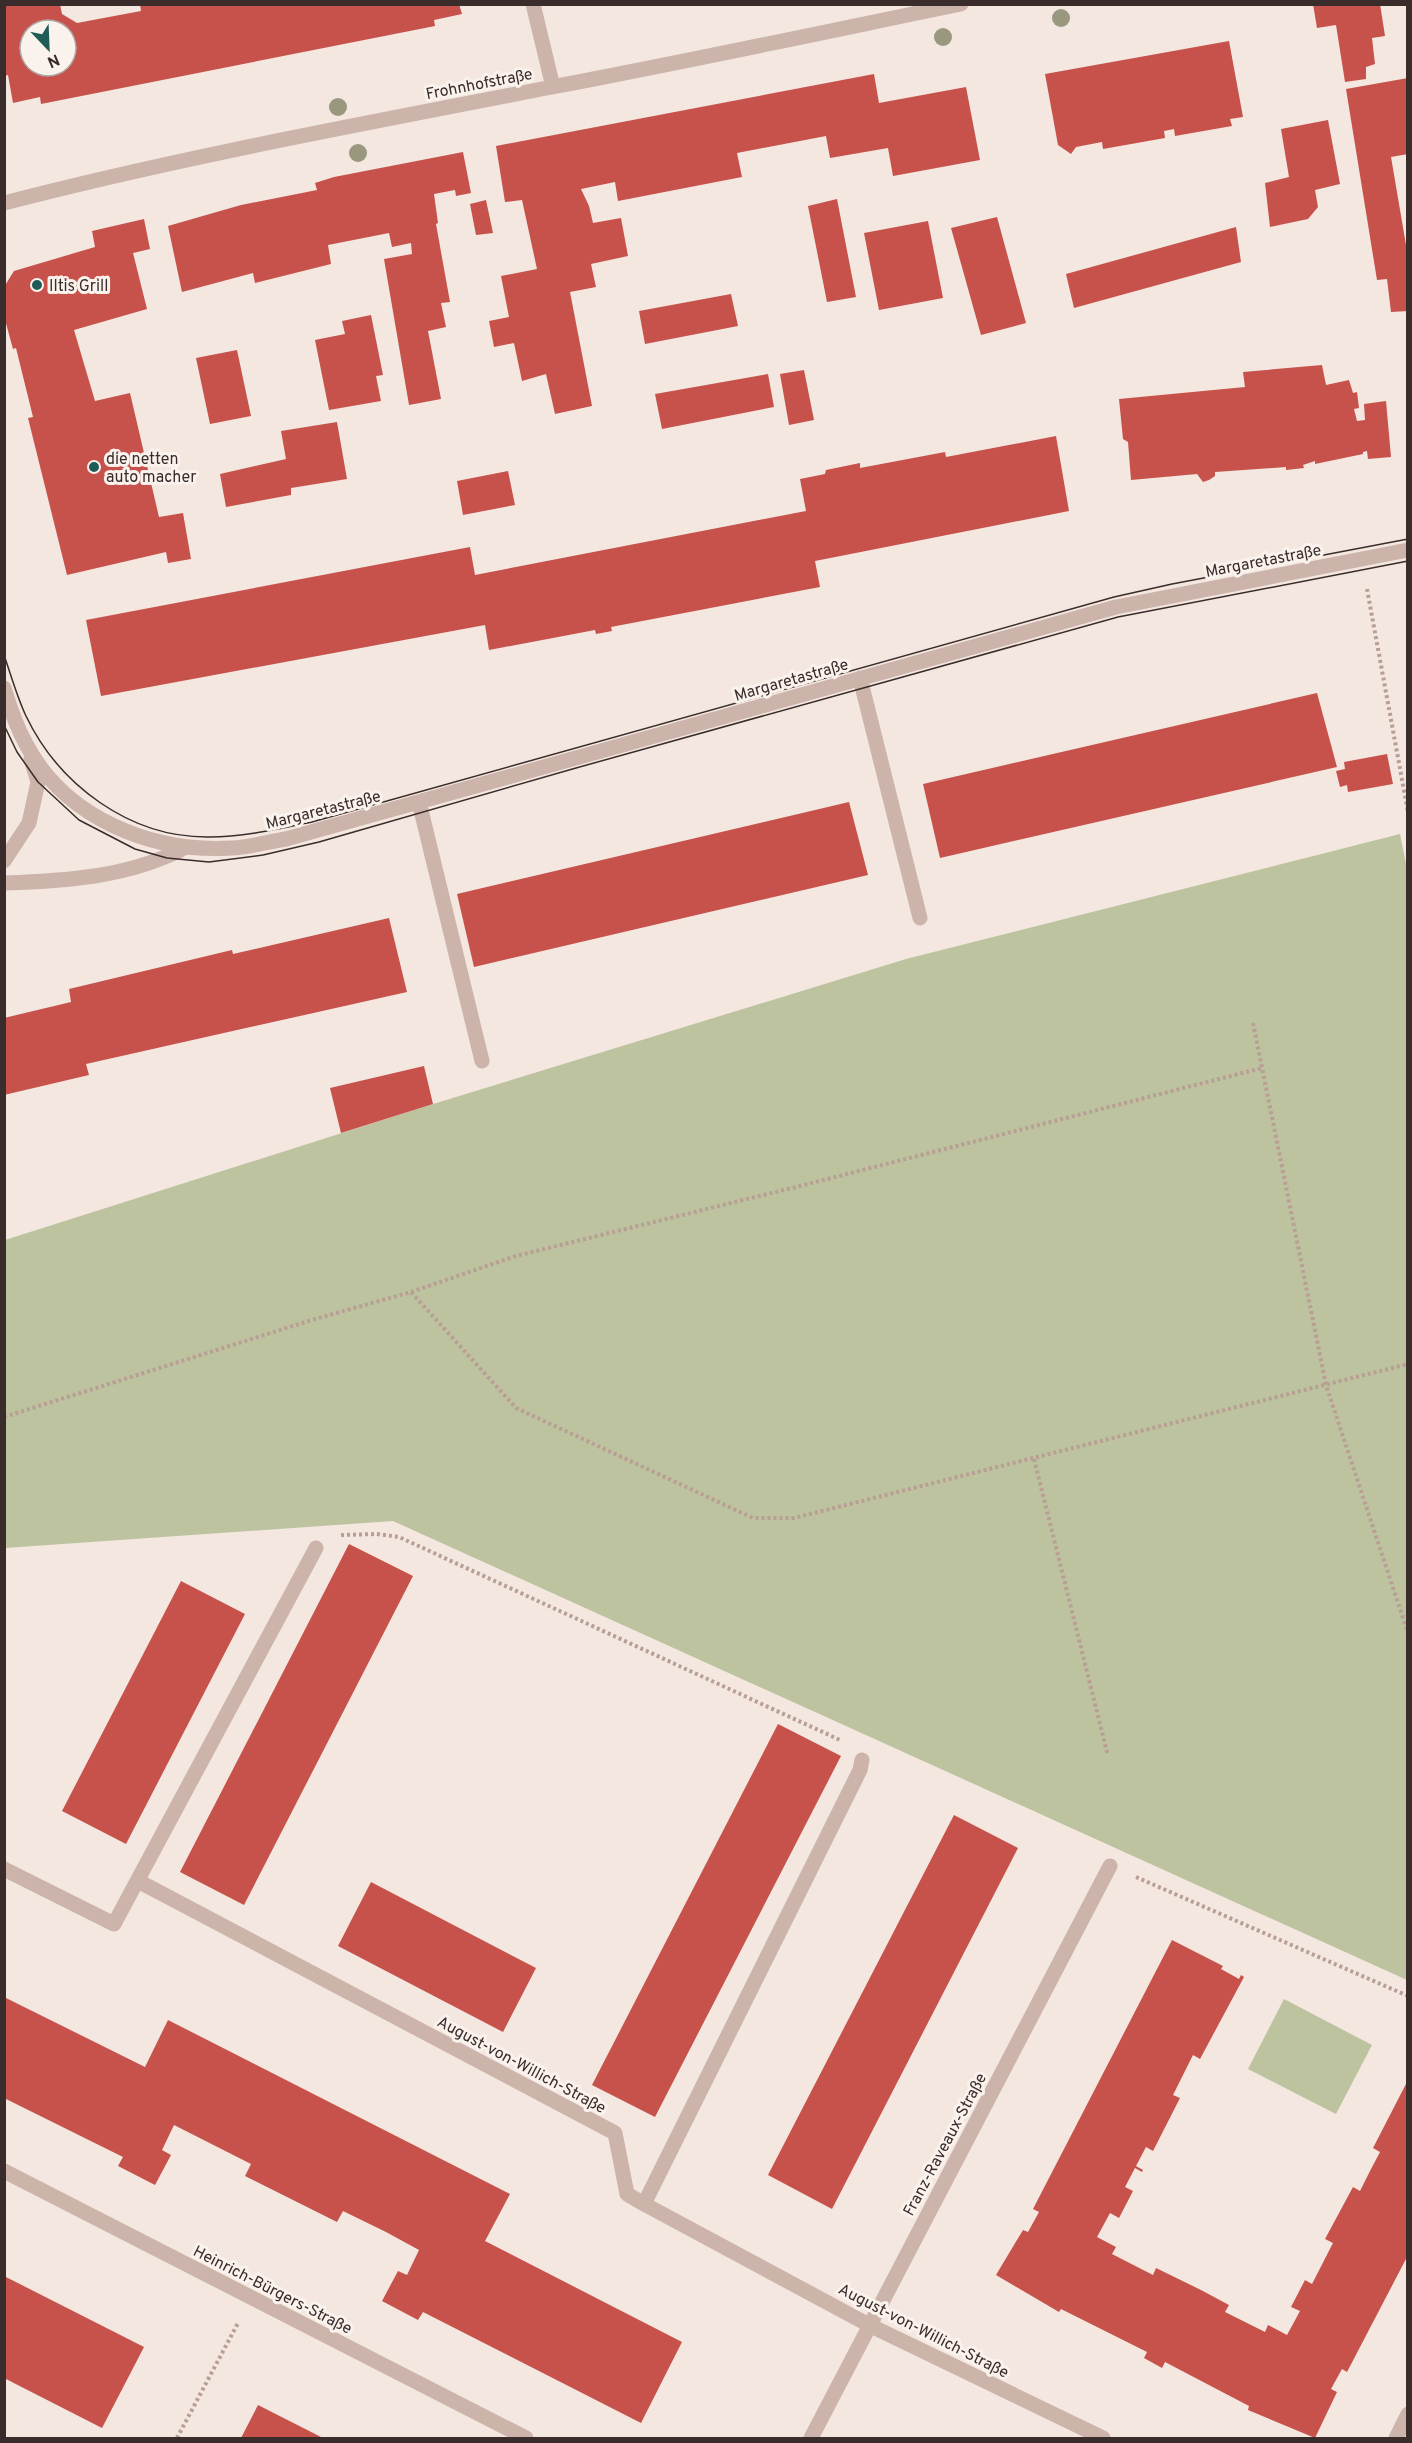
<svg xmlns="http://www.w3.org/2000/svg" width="1412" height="2443" font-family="Overpass,sans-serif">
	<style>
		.green { fill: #bdc39f }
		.building { fill: #c6524b; fill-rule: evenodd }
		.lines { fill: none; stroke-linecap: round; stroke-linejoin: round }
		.path { stroke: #b89e95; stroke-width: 4; stroke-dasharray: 3 3; stroke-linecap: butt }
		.minor { stroke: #ccb4ab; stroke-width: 15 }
		.tram { stroke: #3a2c2a; stroke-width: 1.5 }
		.tree { fill: #99987e }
		.poi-dot { fill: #1f5c55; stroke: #faf2ed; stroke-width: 2 }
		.labels { text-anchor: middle; stroke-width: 6; stroke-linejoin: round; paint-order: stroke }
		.street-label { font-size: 16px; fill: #3a2c2a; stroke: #faf2ed }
		.poi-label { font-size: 16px; fill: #3a2c2a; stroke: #faf2ed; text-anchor: start }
	</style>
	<rect width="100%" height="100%" fill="#f3e7e0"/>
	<path class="green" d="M1400 834 1408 874 1407 1980 393 1521 5 1548V1240L433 1104 906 959Z
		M1284 1999 1372 2045 1336 2114 1248 2069Z"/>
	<path class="building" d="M5 4H60L62 14 77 23 141 11 140 4H459L462 14 434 20 435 26 41 104 40 97 13 103 8 75 5 76ZM30 30H66V66H30Z
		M1313 4H1380L1385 36 1372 38 1375 64 1366 67V79L1345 82 1336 25 1317 28Z
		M1229 41 1243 117 1230 119 1232 126 1175 136 1174 129 1164 131 1165 138 1103 149 1102 142 1076 147 1071 154 1058 145 1045 74Z
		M874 74 879 103 966 87 980 160 893 176 888 148 830 158 826 136 737 153 742 177 618 201 615 182 581 189 589 206 593 223 621 218 628 256 591 264 596 287 570 292 592 406 555 414 546 374 522 381 514 343 494 347 489 321 509 317 501 276 537 269 522 200 505 202 496 146Z
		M1408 78V154L1391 157 1406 245 1408 244V311L1391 312 1387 279 1377 280 1346 89Z
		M1328 120 1340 184 1315 190 1318 207 1308 219 1270 227 1265 183 1289 177 1281 129Z
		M463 152 471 193 456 196 455 190 434 194 438 223 436 224 450 302 441 303 446 327 428 331 441 399 409 405 384 259 412 254 411 243 392 247 389 233 328 245 331 264 255 283 253 273 182 292 168 226 241 205 317 190 315 183 334 177Z
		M837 199 856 297 827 302 808 206Z
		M486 200 493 233 476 235 470 204Z
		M997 217 1026 323 981 335 951 228Z
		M144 219 150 249 133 253 147 309 74 330 95 401 130 393 159 517 183 513 191 559 168 563 166 552 67 575 28 418 33 417 16 348 13 349 4 316V287L14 271 95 247 92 231Z
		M928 221 943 298 879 310 864 233Z
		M1236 227 1241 262 1074 308 1066 274Z
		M731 294 738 326 645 344 639 311Z
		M371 315 383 375 376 376 381 401 329 410 315 340 345 334 342 321Z
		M237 350 251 416 210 424 196 358Z
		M1322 365 1326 385 1349 380 1353 393 1357 392 1359 408 1354 409 1357 421 1365 420 1364 404 1386 401 1391 457 1368 459 1367 451 1363 452V454L1315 464V461L1303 465 1304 468 1286 470V467L1215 472V476L1209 480 1203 482 1197 474 1131 480 1128 442 1123 439 1119 399 1245 387 1243 372Z
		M804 370 814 420 789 425 780 374Z
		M768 374 774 407 662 429 655 394Z
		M337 422 347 479 291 488V495L226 507 220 474 286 459 281 431Z
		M1056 436 1069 511 815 561 820 587 611 627 612 631 596 634 595 630 489 650 485 625 101 696 86 620 470 547 475 575 806 511 800 479 825 474 826 470 860 463V468L945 452 946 457Z
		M508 471 515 505 463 515 457 481Z
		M1317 693 1337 767 940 858 923 784Z
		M1387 754 1393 784 1348 792 1347 785 1340 787 1336 771 1345 769 1344 762Z
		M849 802 868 875 474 967 457 894Z
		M389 918 407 992 86 1064 89 1075 4 1095V1018L71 1002 69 989 232 950 233 954Z
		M424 1066 433 1104 341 1133 330 1088Z
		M349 1544 413 1576 244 1905 180 1872Z
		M181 1581 245 1614 126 1844 62 1811Z
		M778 1724 841 1756 655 2117 592 2085Z
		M954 1815 1018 1848 832 2209 768 2175Z
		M371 1882 536 1968 503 2032 338 1946Z
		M1172 1940 1223 1966 1221 1969 1239 1979 1241 1975 1244 1977 1200 2059 1193 2055 1173 2095 1180 2098 1153 2151 1146 2147 1136 2166 1143 2170 1142 2172 1135 2168 1125 2187 1133 2191 1119 2218 1110 2213 1097 2237 1116 2247 1112 2254 1153 2275 1156 2268 1201 2290 1229 2305 1225 2312 1265 2332 1268 2325 1287 2335 1300 2311 1291 2307 1305 2280 1312 2284 1333 2243 1325 2239 1353 2187 1360 2191 1370 2171 1380 2152 1373 2148 1408 2080 1407 2257 1347 2372 1342 2369 1331 2389 1337 2392 1315 2438 1248 2410 1249 2406 1165 2362 1162 2368 1144 2358 1147 2352 1061 2309 1059 2312 996 2275 1023 2230 1028 2232 1039 2212 1033 2209Z
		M4 1997 145 2067 168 2020 510 2194 485 2241 682 2342 641 2423 423 2312 418 2320 382 2301 398 2271 407 2275 419 2250 386 2232 343 2211 337 2222 245 2176 251 2164 174 2125 162 2150 171 2155 155 2185 118 2166 123 2157 4 2098Z
		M4 2276 144 2347 102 2428 4 2378Z
		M258 2405 323 2438H241Z"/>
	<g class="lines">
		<path class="path" d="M1367 589 1408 812
			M1253 1023 1326 1385 1408 1633
			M411 1292 516 1256 800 1186 1262 1068
			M4 1417 315 1319 411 1292 516 1408 753 1518H794L1408 1364
			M1034 1459 1108 1756
			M341 1535 377 1534 399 1537 840 1740
			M1136 1877 1408 1996
			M177 2438 238 2323"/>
		<path class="minor" d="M533 4 553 87
			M4 203C185 156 369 123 552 87 689 61 825 32 961 4
			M860 678 920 918
			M4 688C10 708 16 726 26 744 65 818 151 853 232 848 250 847 268 842 286 839L1116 607 1408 550
			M419 802 482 1061
			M4 861 29 823 38 782 31 759
			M4 883C66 881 131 877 186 847
			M4 1869 114 1924 316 1548
			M138 1881 615 2133 627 2194 644 2204 869 2325 1103 2438
			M4 2171 526 2438
			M644 2204 860 1770 862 1760
			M811 2438 1110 1866
			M1396 2438 1408 2414"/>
		<path class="tram" d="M4 655C11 675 17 697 26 716 59 785 130 838 209 837 244 837 278 829 312 822L1114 597 1172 584 1408 539
			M4 725 17 752 38 782 79 820 135 849 167 858 209 862 263 855 319 842 576 768 1118 617 1408 561"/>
	</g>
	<g class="tree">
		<circle cx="1061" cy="18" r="9"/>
		<circle cx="943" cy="37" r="9"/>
		<circle cx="338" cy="107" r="9"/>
		<circle cx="358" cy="153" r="9"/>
	</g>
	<g class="poi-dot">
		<circle cx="37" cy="285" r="6"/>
		<circle cx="94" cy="467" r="6"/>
	</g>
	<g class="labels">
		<g class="street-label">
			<text transform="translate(479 83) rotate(-11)" y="6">Frohnhofstraße</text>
			<text transform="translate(1263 560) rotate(-11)" y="6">Margaretastraße</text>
			<text transform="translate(791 679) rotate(-16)" y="6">Margaretastraße</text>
			<text transform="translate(323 809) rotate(-14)" y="6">Margaretastraße</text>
			<text transform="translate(522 2064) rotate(28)" y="6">August-von-Willich-Straße</text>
			<text transform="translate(944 2144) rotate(-62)" y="6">Franz-Raveaux-Straße</text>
			<text transform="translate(273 2289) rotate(27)" y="6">Heinrich-Bürgers-Straße</text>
			<text transform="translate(924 2330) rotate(27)" y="6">August-von-Willich-Straße</text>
		</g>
		<g class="poi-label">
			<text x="49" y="291">Iltis Grill</text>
			<text x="106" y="464">die netten<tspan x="106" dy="18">auto macher</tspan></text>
		</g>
	</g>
	<rect width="1412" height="2443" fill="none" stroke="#3a2c2a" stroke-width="12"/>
	<g transform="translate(48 48) rotate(157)"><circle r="28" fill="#faf2ed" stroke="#ada39f" stroke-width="1.5"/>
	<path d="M0-4.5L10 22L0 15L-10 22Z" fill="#1f5c55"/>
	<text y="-9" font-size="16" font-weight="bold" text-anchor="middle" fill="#3a2c2a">N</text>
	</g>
</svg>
